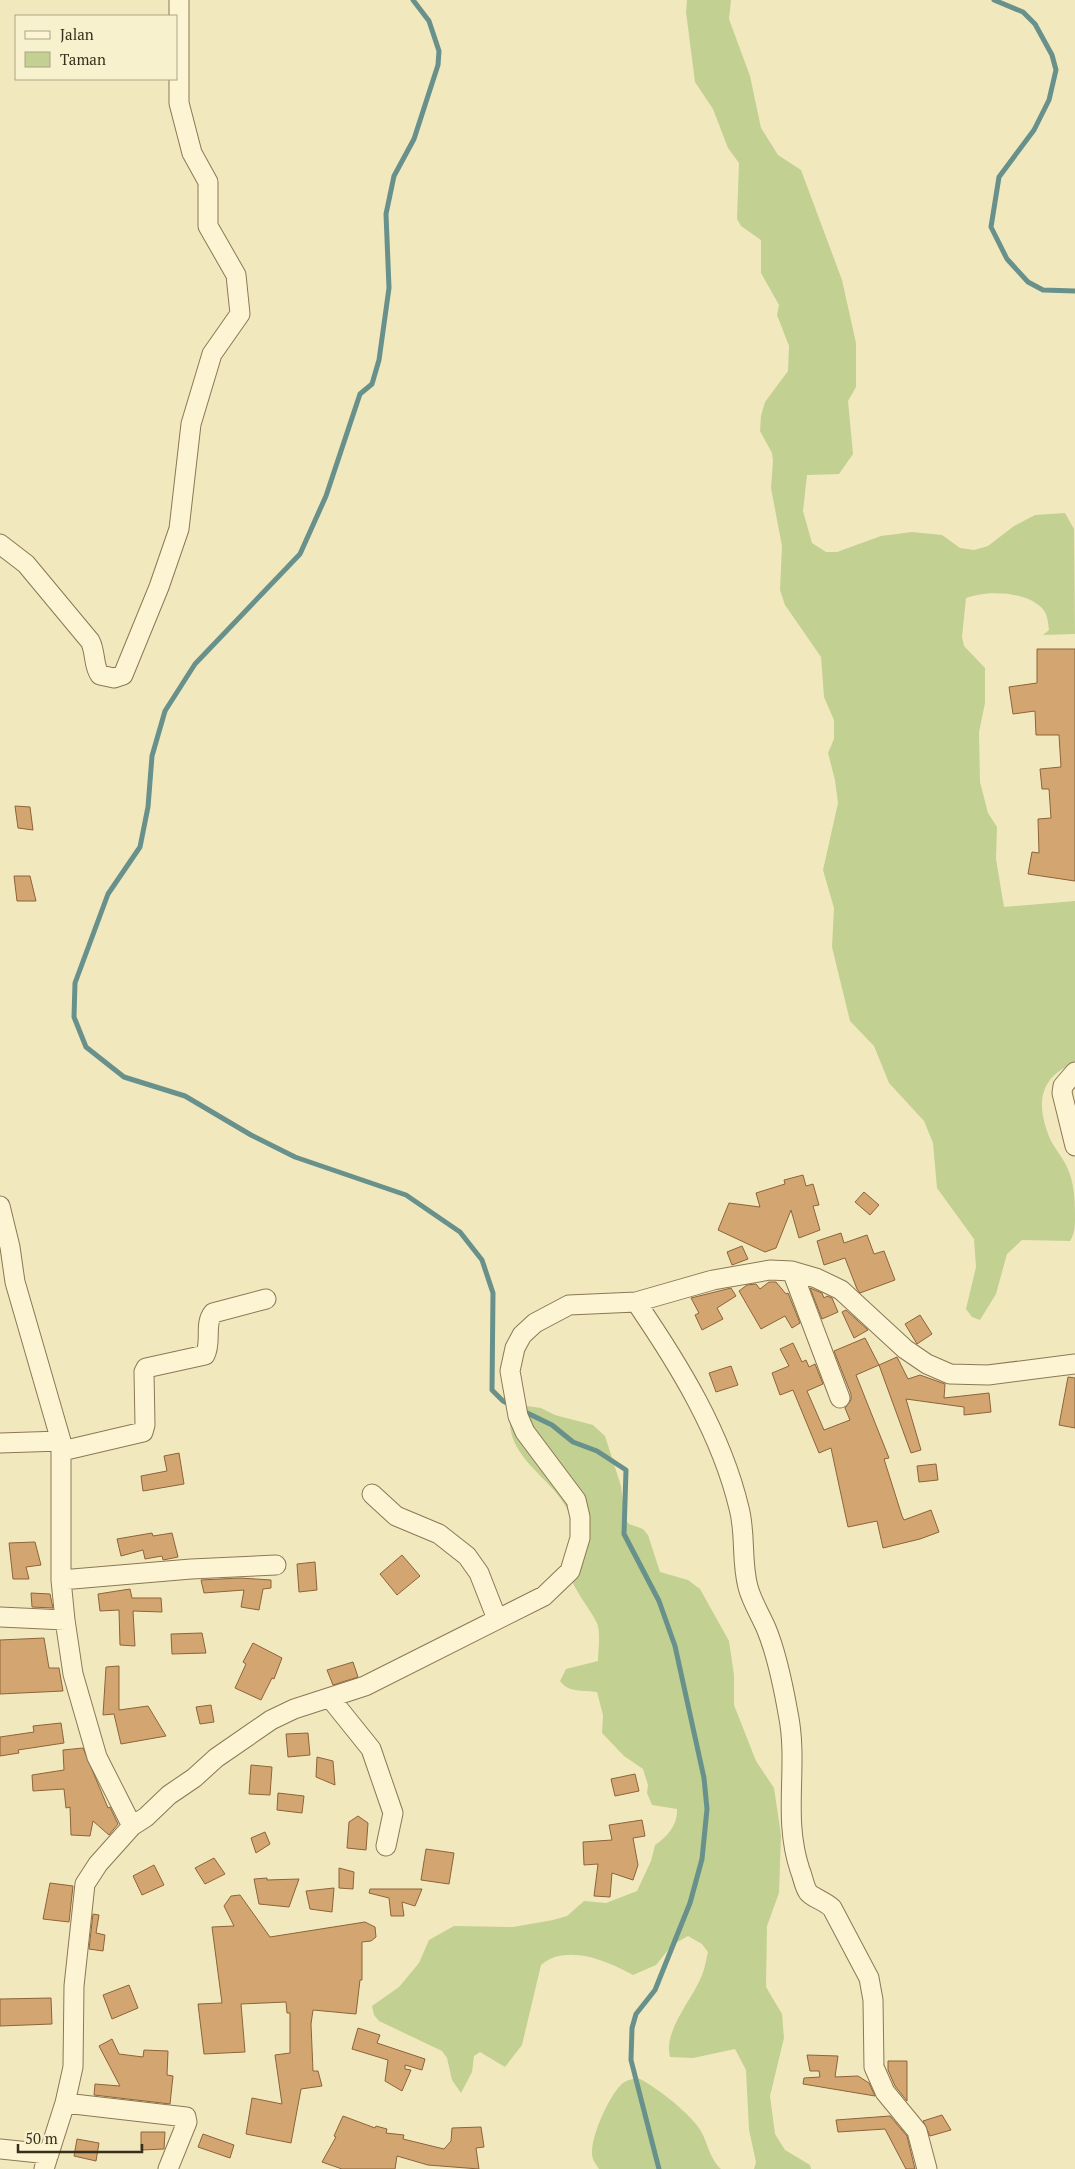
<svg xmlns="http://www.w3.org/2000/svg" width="1075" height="2169" font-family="'PT Serif',serif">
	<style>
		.green { fill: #c2d091 }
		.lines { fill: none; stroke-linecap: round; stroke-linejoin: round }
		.stream { stroke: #68918c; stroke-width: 5 }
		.building { fill: #d3a570; stroke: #8d6439 }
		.street-casing { stroke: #8b7855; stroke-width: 21 }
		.street { stroke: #fcf4d2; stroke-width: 19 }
	</style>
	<rect width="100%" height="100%" fill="#f2e8be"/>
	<path class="green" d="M687 0H731L729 19 750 76 761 128 778 155 801 170 842 280 856 343V387L848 401 853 454 839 474 807 475 803 511 812 543 826 552H837L881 536 912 532 942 535 960 548 974 550 988 546 1014 526 1035 515 1065 513 1074 529 1075 634 1043 635 1049 630C1048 623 1048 614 1042 608 1025 591 987 590 966 598L962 637 964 646 985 668V703L979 732 980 782 988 813 997 827 996 859 1004 907 1075 901V1063C1037 1077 1036 1107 1051 1141 1056 1150 1063 1158 1067 1167 1074 1182 1075 1199 1075 1216 1075 1225 1075 1233 1070 1241L1022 1240 1007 1254 996 1294 980 1320 972 1317 966 1309 976 1267 974 1239 937 1188 933 1143 924 1121 889 1083 874 1046 850 1021 832 947 834 908 823 870 838 803 835 780 828 753 834 739V720L824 697 821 657 785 605 780 590 782 546 771 488 773 461 772 453 760 431 761 416 765 402 788 371 789 346 777 315 779 305 761 273V240L741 226 737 219 739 163 728 148 713 109 695 82 686 12Z
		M519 1402 526 1406 541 1408 555 1415 593 1425 605 1436 621 1486 625 1519 629 1524 643 1529 648 1535 660 1572 688 1580 700 1589 729 1641 734 1675V1705L756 1761 774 1788 781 1835 779 1893 767 1926 766 1987 782 2014 784 2038 770 2096 775 2134 785 2150 810 2165 811 2169H754L756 2162 749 2130 746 2070 735 2049 693 2058 670 2057C663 2030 693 1999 702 1975 705 1968 706 1960 708 1952L702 1944 688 1936 672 1945 656 1965 633 1975C608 1961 566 1943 541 1965L522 2045 505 2067 480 2052 474 2056 472 2072 461 2093 452 2080 447 2058 442 2051 379 2021 374 2015 372 2006 399 1987 419 1963 429 1940 454 1926 513 1927 553 1920 567 1916 584 1901 606 1903 637 1891 651 1861 655 1845C667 1837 678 1825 677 1809L652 1805 647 1793 648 1785 643 1769 624 1756 602 1733 603 1715 597 1692C584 1690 568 1693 560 1681L566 1669 598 1661C598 1651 601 1633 597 1623 587 1603 569 1586 567 1562 566 1547 577 1533 571 1517 556 1476 498 1458 512 1405Z
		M638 2078C655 2086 688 2112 699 2128 708 2141 708 2157 721 2169H599C597 2166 594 2162 593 2159 587 2143 610 2093 623 2083 627 2080 633 2079 638 2078Z"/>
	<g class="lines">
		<path class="stream" d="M413 0 429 21 439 51 438 65 414 139 394 176 386 214 389 288 379 360 372 384 360 394 326 496 300 554 195 664 165 711 152 756 148 807 140 847 108 894 75 983 74 1017 86 1047 124 1077 185 1096 251 1135 295 1157 406 1195 460 1232 482 1260 493 1293 492 1390 503 1401 511 1405
			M994 0 1023 12 1035 24 1052 55 1056 70 1049 100 1034 130 999 177 991 227 1007 259 1028 282 1043 290 1075 291
			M521 1410 552 1425 573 1442 597 1451 626 1470 624 1534 659 1601 675 1646 704 1778 707 1809 702 1859 690 1903 655 1990 636 2014 632 2028 631 2060 659 2169"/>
	</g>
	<path class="building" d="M1037 649H1075V881L1028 874 1032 852 1039 853 1038 819 1051 818 1049 789H1042L1040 769 1061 767 1059 735H1036L1035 711 1013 714 1009 687 1037 683Z
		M15 806 30 807 33 830 18 828Z
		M14 876H30L36 901H17Z
		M803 1175 806 1186 813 1184 819 1205 813 1206 820 1230 799 1238 791 1210 776 1248 765 1252 718 1230 729 1203 760 1207 756 1193 785 1184 784 1180Z
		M864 1192 879 1205 870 1215 855 1202Z
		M841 1233 844 1243 867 1235 874 1254 884 1251 895 1280 860 1293 857 1289 845 1258 824 1265 817 1241Z
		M742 1246 748 1259 732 1265 727 1252Z
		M769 1282H776L786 1294 788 1293 800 1323 792 1328 785 1316 761 1329 739 1291 747 1285 756 1284 760 1289Z
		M731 1288 736 1296 717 1308 723 1319 702 1330 695 1315 699 1313 691 1298Z
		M810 1288 822 1293 824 1298 827 1296 832 1298 838 1312 822 1319Z
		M846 1310 868 1330 854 1338 842 1312Z
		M920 1315 932 1334 917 1344 905 1324Z
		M865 1338 879 1365 856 1375 889 1458 884 1459 902 1516 904 1520 931 1510 939 1532 920 1539 883 1548 877 1521 848 1527 831 1448 819 1453 793 1390 780 1395 772 1373 789 1366 780 1349 793 1343 802 1362 806 1360 809 1367 815 1364 823 1384 807 1391 824 1430 850 1420 845 1408 851 1400V1394L834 1351Z
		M897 1357 908 1379 920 1375 945 1384 944 1398 989 1393 991 1412 964 1415V1407L906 1399 921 1450 911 1453 879 1365Z
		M731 1366 738 1385 716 1392 709 1373Z
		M1068 1377 1075 1378V1428L1059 1425Z
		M179 1453 184 1484 143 1491 141 1476 167 1471 164 1456Z
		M936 1464 938 1480 919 1482 917 1466Z
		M152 1533 153 1536 172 1533 178 1557 163 1560 162 1556 145 1559 143 1550 121 1556 117 1539Z
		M35 1542 41 1565 26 1567 29 1579H13L9 1543Z
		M402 1555 420 1576 397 1595 380 1574Z
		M315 1562 317 1590 299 1592 297 1564Z
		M240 1578 271 1580V1588L263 1589 259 1610 241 1607 244 1590 204 1593 201 1580Z
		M130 1589 132 1598H161L162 1612 133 1611 135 1646 120 1645 119 1610 100 1611 98 1594Z
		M31 1593 50 1594 53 1608 32 1607Z
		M202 1633 206 1653 172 1654 171 1634Z
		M44 1638 49 1668H59L63 1691 0 1694V1640Z
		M253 1643 282 1658 274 1679 272 1678 261 1700 235 1688 246 1664 243 1662Z
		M353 1662 358 1677 333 1685 327 1670Z
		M119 1666V1710L148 1706 166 1736 121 1744 114 1714 103 1715 106 1667Z
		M211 1705 214 1722 200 1724 196 1707Z
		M61 1723 64 1743 18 1750 19 1753 0 1756V1737L34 1732 33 1726Z
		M308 1733 310 1755 288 1757 286 1734Z
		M83 1748 108 1808 110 1807 118 1824 109 1835 93 1821 90 1836 71 1835 70 1807 66 1808 64 1789 33 1791 32 1775 64 1770 63 1750Z
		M317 1757 333 1761 335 1785 316 1777Z
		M251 1765 272 1767 270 1795 249 1794Z
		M635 1774 639 1791 615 1796 611 1779Z
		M278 1793 304 1796 302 1813 277 1810Z
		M358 1816 368 1823 366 1850 347 1848 349 1822Z
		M642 1820 645 1836 633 1838 638 1865 633 1880 612 1873 610 1897 594 1896 598 1864 584 1865 583 1842 612 1840 609 1825Z
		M265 1832 270 1844 256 1853 251 1838Z
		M426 1849 454 1853 449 1884 421 1880Z
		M214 1858 225 1874 205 1884 195 1868Z
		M154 1865 164 1885 142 1895 133 1876Z
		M339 1868 354 1872 353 1889 339 1888Z
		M267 1878V1880L299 1879 289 1907 259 1904 254 1879Z
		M50 1883 73 1886 69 1922 43 1919Z
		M334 1888 332 1912 310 1909 306 1891Z
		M370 1889H422L415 1906 402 1902 404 1916H391L389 1898 369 1893Z
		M240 1895 270 1937 365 1922 375 1927 376 1937 371 1941 362 1942V1980H360L356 2014 313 2010 311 2024 313 2071H318L322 2086 301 2089 291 2143 246 2134 252 2098 282 2104 275 2055 290 2053V2013H287L286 2002 241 2004 245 2052 204 2054 198 2004 222 2003 212 1927 234 1926 224 1906 231 1896Z
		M93 1914 99 1915 96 1933 105 1935 103 1951 89 1949Z
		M129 1985 138 2008 112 2019 103 1995Z
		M51 1998 52 2024 0 2026V1999Z
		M358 2028 380 2035 377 2043 425 2059 422 2070 405 2065V2069L411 2070 402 2091 385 2081 388 2060 352 2049Z
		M112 2039 119 2054 143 2057 144 2050 168 2051 167 2075 173 2076 170 2104 94 2095 95 2084 120 2086 99 2046Z
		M807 2055 838 2056 835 2077 858 2076 869 2083 875 2096 803 2084 804 2078 820 2077 819 2071H810Z
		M888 2061H907V2101L895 2086 888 2070Z
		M942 2115 951 2130 930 2136 923 2121Z
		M343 2116 375 2128 376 2126 387 2129 386 2133 404 2135 403 2139 444 2149 451 2141 452 2128 481 2127 484 2147 476 2148 479 2169 428 2165 397 2156 395 2169H342L322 2162 336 2137 334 2136Z
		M890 2116 907 2136 915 2169H906L885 2129 838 2132 836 2120Z
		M141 2132H165L164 2149 141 2150Z
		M203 2134 234 2145 230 2158 198 2147Z
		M77 2139 99 2143 96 2161 74 2156Z"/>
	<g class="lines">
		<g class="street-casing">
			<path id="street" d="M0 544 26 564 90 641C96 652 93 666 100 675L114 678 123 675 159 587 179 529 191 424 212 354 240 314 236 275 208 226V182L192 153 179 103V0
				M1075 1072 1063 1086 1062 1093 1075 1146
				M0 1206 10 1247 15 1282 61 1441V1580L65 1620 73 1674 97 1757 132 1826
				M792 1271 840 1398
				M636 1302C679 1365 721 1433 739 1508 746 1534 741 1561 748 1587 752 1602 760 1614 766 1628 777 1654 783 1685 788 1713 799 1766 782 1816 800 1870 803 1877 804 1886 808 1892 811 1897 825 1901 832 1908L869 1978 873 2000 874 2067 885 2092 917 2131 927 2169
				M0 1443 61 1441
				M62 1451 143 1432 145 1425 144 1372 146 1368 205 1355C212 1342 204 1324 213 1313L266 1299
				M372 1494 396 1516 439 1534 467 1556 479 1573 497 1619
				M61 1580 191 1569 276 1565
				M0 1617 65 1620
				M330 1698 371 1749 393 1813 386 1846
				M65 2103 186 2117 187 2122 168 2169
				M0 2149 49 2154
				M44 2169 65 2103 73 2067 74 1986 85 1884 98 1864 132 1826 146 1817 169 1795 194 1778 216 1758 271 1720 294 1709 365 1686 544 1596 570 1571 580 1538V1517L576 1500 525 1432 518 1416 510 1371 515 1348 522 1335 535 1323 569 1305 636 1302 713 1280 770 1270 792 1271 816 1278 841 1290 905 1349 927 1364 950 1374 988 1375 1075 1364"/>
		</g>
		<use href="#street" class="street"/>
	</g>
	<rect x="15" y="15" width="162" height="65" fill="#f8f1ce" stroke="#aca386"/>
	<rect x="25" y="31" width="25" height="8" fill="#fcf4d2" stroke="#aca386"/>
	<text x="60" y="40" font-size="15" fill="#392d1b">Jalan</text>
	<rect x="25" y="52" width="25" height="15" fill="#c2d091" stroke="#aca386"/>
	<text x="60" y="65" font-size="15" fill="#392d1b">Taman</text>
	<path d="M18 2144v8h124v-8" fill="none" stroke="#392d1b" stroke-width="2.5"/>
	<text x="25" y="2144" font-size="15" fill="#392d1b" stroke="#f8f1ce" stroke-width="4" paint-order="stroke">50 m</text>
</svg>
